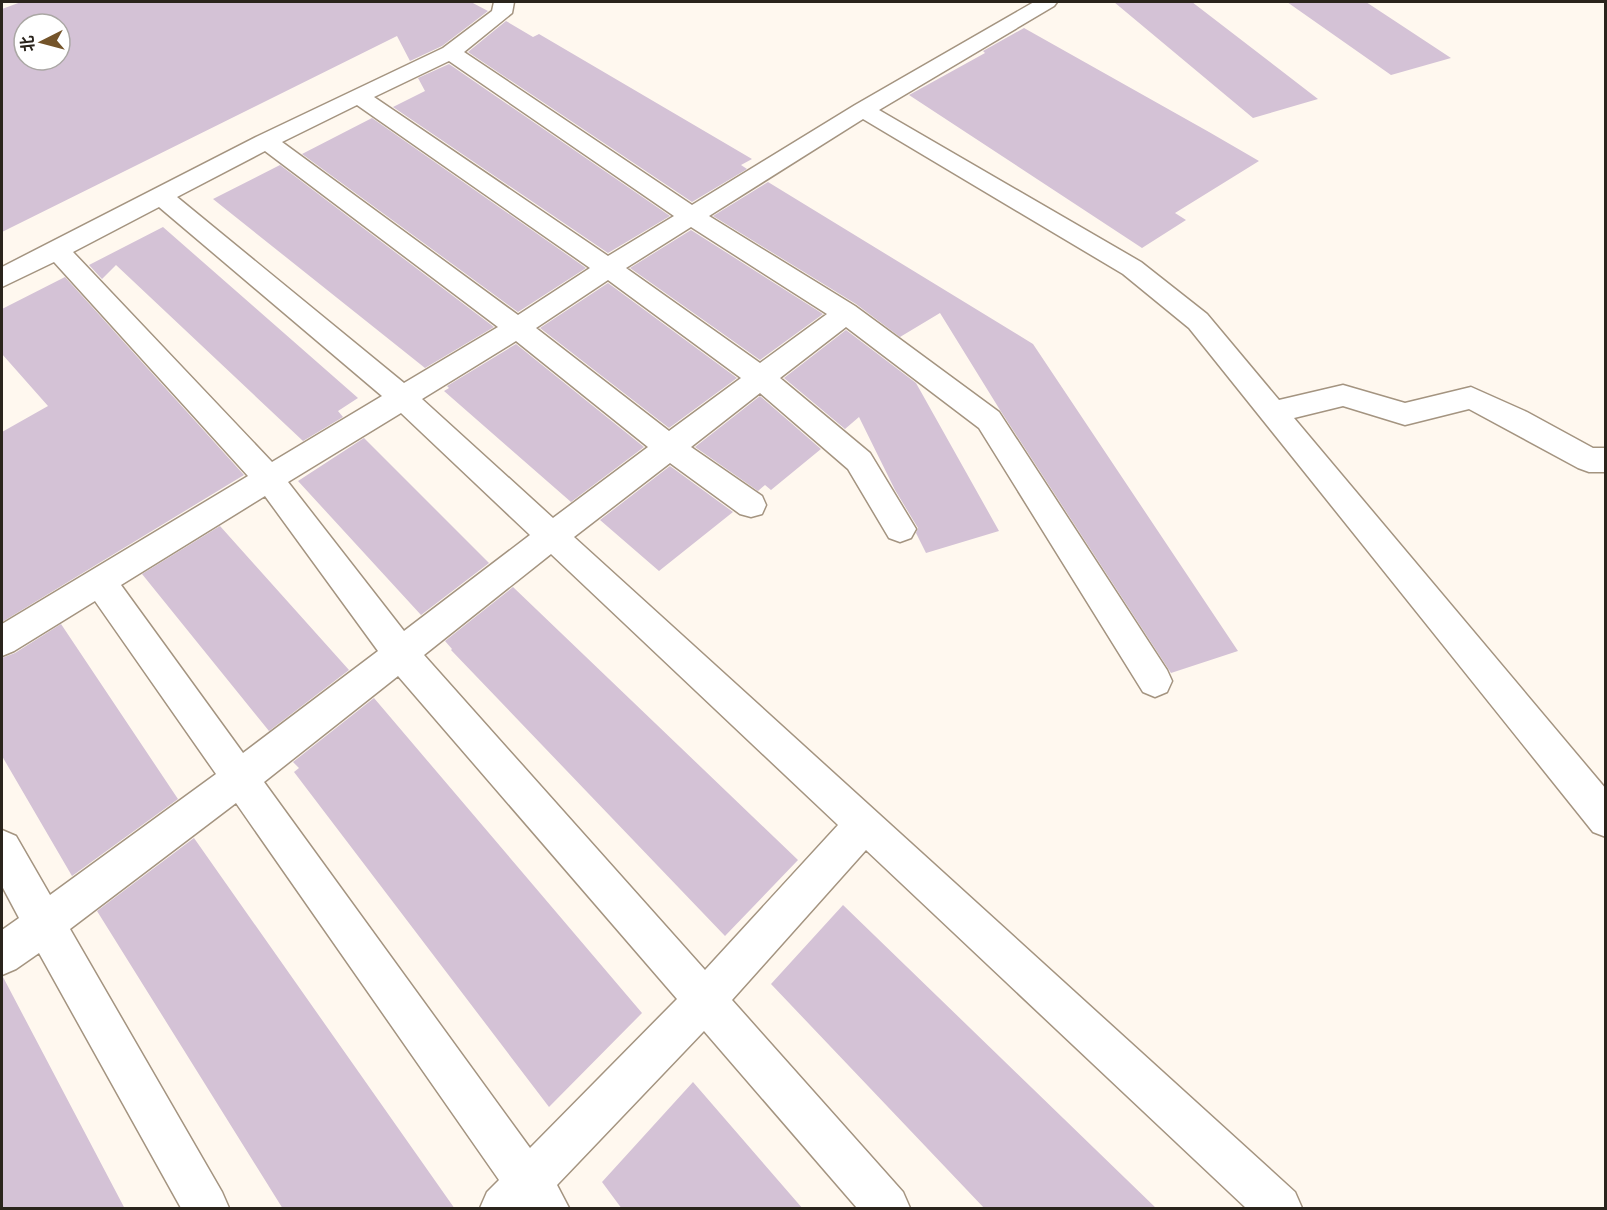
<svg xmlns="http://www.w3.org/2000/svg" width="1607" height="1210" font-family="'Work Sans','Noto Sans SC',sans-serif">
	<style>
		.building { fill: #d4c2d6; fill-rule: evenodd }
		.lines { fill: none; stroke-linecap: round; stroke-linejoin: round }
		.minor-casing { stroke: #a49480; stroke-width: 3 }
		.minor { fill: #fff; fill-rule: evenodd }
	</style>
	<rect width="100%" height="100%" fill="#fff8ef"/>
	<path class="building" d="M21 2H471L488 11 442 46 410 61 397 36 2 232V9ZM24 24H60V60H24Z
		M1114 2H1192L1318 99 1253 118Z
		M1287 2H1366L1451 58 1391 75Z
		M506 21 533 37 539 34 752 159 741 165 747 169 692 202 468 52Z
		M1024 28 1209 132 1259 161 1175 213 1186 220 1142 248 909 95 985 53 983 51Z
		M449 64 670 216 608 253 393 107 425 91 418 78Z
		M372 118 586 268 518 312 302 154Z
		M280 165 494 327 425 368 213 199Z
		M768 182 1033 344 1238 651 1171 673 1000 410 940 313 900 337 856 304 713 216Z
		M163 227 358 398 338 411 343 417 303 441 116 265 102 279 89 265Z
		M691 230 823 314 760 360 630 268Z
		M65 277 244 475 2 622V432L48 406 2 354V309Z
		M608 283 737 378 669 428 540 328Z
		M846 330 916 383 999 531 926 553 916 533 918 528 895 490 859 417 845 429 784 378Z
		M516 344 644 447 571 502 444 391 449 388 447 386Z
		M760 396 821 449 771 490 765 485 758 491 695 447Z
		M364 438 489 563 421 615 298 481Z
		M670 466 733 512 659 571 600 520Z
		M220 526 349 670 269 731 142 574Z
		M513 587 798 860 725 936 451 650 452 649 445 641Z
		M61 624 178 799 72 876 2 756V658L15 653Z
		M374 698 642 1013 549 1107 294 772 299 768 293 762Z
		M194 838 455 1209H283L97 911Z
		M843 905 1157 1209H985L771 984Z
		M2 977H3L125 1209H2Z
		M693 1082 803 1209H622L602 1182Z"/>
	<g class="lines">
		<g class="minor-casing">
			<path id="minor" d="M494 2H514L512 13 464 52 692 205 855 105 1034 2H1057L1054 6 879 110 1141 262 1207 314 1279 400 1343 385 1405 403 1471 387 1527 412 1593 448H1606V472H1589L1578 468 1469 409 1405 425 1343 406 1294 418 1606 789V837L1593 832 1189 328 1123 274 863 119 709 216 855 306 999 412 1167 670 1172 681 1167 692 1155 697 1143 692 979 428 846 327 780 378 870 453 916 529 911 538 900 542 889 538 848 469 760 393 691 447 762 496 766 505 762 514 751 517 740 514 670 463 574 537 1295 1192 1302 1208H1246L866 850 732 1000 903 1192 910 1208H857L704 1031 557 1185 569 1208H480L487 1192 499 1180 236 803 70 929 222 1192 229 1208H181L39 953 16 969 2 975V930L19 918 2 886V830L16 836 50 895 216 774 95 601 14 651 2 656V624L248 476 54 262 2 287V267L258 136 443 48 492 11ZM449 61 674 216 608 256 374 97ZM357 105 590 268 518 315 282 142ZM265 151 498 327 404 383 177 197ZM159 207 382 396 272 462 73 252ZM691 227 827 314 760 363 626 268ZM608 280 741 378 669 431 536 328ZM516 341 648 447 553 518 422 399ZM401 413 530 535 404 631 288 482ZM265 496 378 651 243 753 121 585ZM551 554 838 825 705 970 424 655ZM398 676 677 999 530 1148 264 782Z"/>
		</g>
		<use href="#minor" class="minor"/>
	</g>
	<rect width="1607" height="1210" fill="none" stroke="#2a241c" stroke-width="6"/>
	<g transform="translate(42 42) rotate(264)"><circle r="28" fill="#ffffff" stroke="#aaa7a4" stroke-width="1.5"/>
	<path d="M0-4.5L10 22L0 15L-10 22Z" fill="#74542a"/>
	<text y="-9" font-size="16" font-weight="bold" text-anchor="middle" fill="#2a241c">北</text>
	</g>
</svg>
